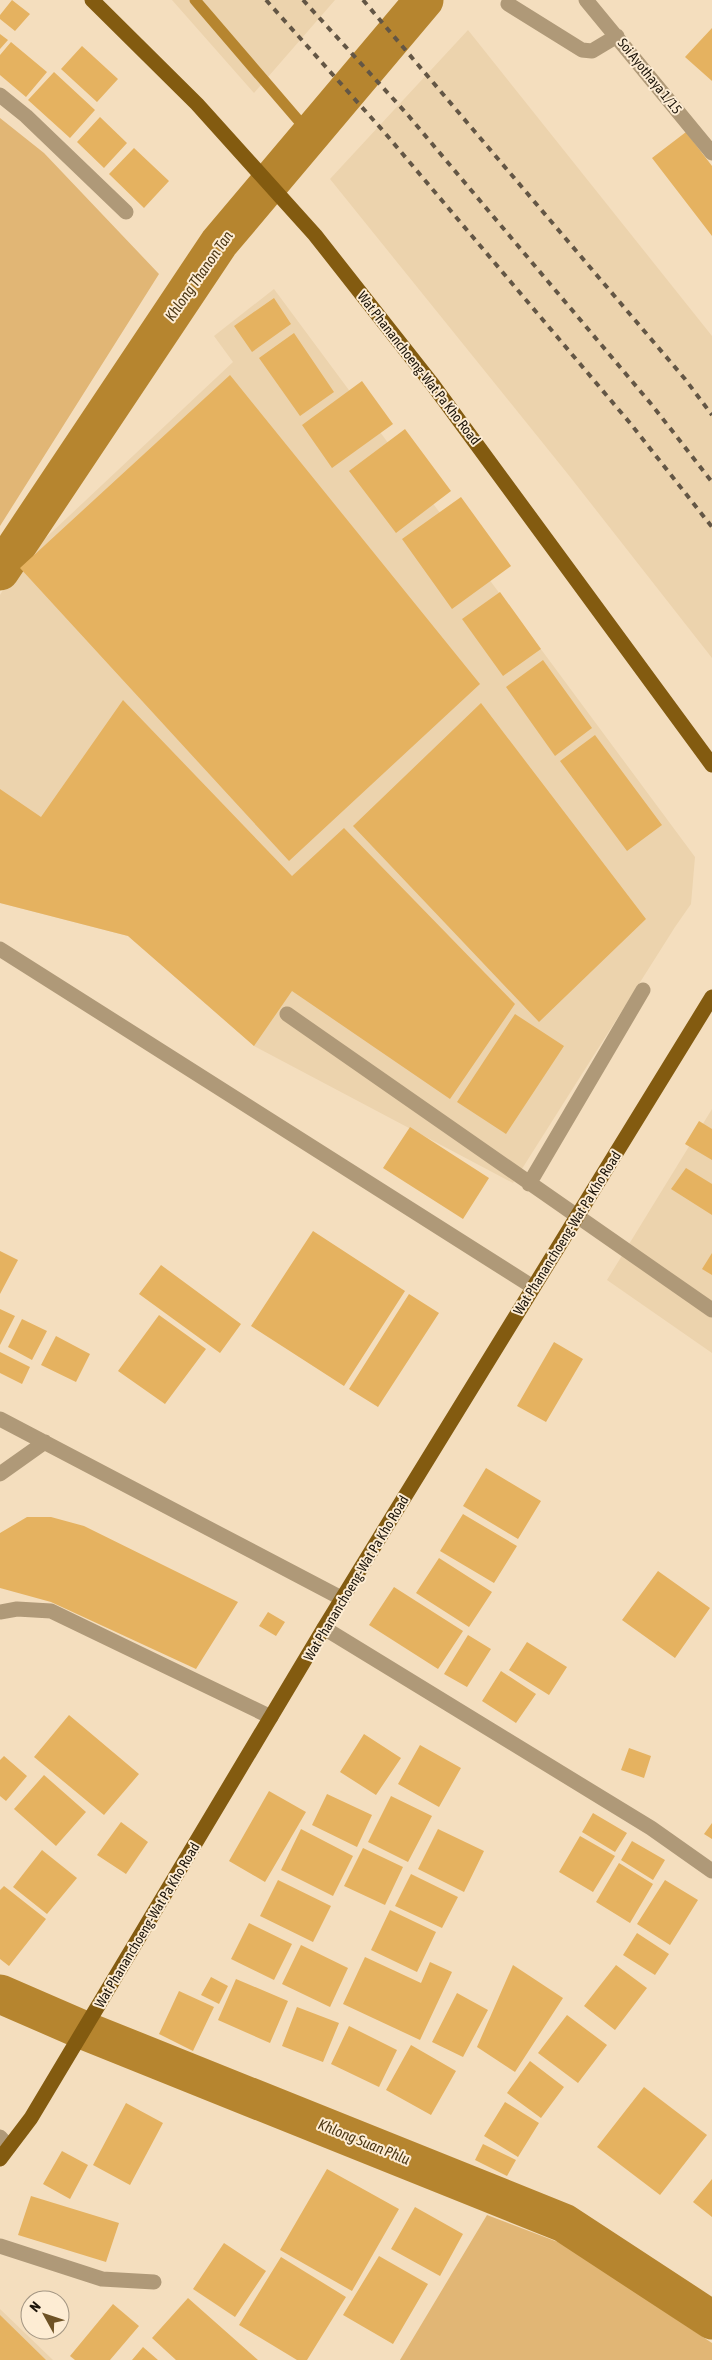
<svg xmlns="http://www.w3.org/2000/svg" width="712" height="2360" font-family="'Asap Condensed',sans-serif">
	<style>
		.built { fill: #ecd3ad }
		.green { fill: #e1b675 }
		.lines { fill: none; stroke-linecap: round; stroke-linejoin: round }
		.stream { stroke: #b6852f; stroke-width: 11 }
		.canal { stroke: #b6852f; stroke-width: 39 }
		.building { fill: #e5b260 }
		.minor { stroke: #af9978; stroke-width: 15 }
		.major { stroke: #835b10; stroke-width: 15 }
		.rail { stroke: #635645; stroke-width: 4; stroke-dasharray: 6 6; stroke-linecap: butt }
		.labels { text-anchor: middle; stroke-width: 4; stroke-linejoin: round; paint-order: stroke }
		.street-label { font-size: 14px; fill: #1d150a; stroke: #fdecd3 }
		.water-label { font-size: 15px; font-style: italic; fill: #4c3714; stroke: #fdecd3 }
	</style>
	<rect width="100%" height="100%" fill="#f4debe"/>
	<path class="built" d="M172 0H335L254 93Z
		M468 30 712 336V658L567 473 330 179Z
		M274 289 695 857 691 904 675 927 513 1183 254 1046 128 936 0 903V595L19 563 233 362 214 336Z
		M712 1109V1353L607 1280Z
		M0 2309 53 2360H0Z"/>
	<path class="green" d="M0 118 44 153 159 274 0 526Z
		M487 2215 563 2244 712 2343V2360H400Z"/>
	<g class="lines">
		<path class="stream" d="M195 0 311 135"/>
		<path class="canal" d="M0 571 219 243 424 0
			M0 1994 83 2030 564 2223 712 2320"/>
	</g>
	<path class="building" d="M12 0 30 14 15 31 0 19V15Z
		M712 28V81L685 57Z
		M0 34 8 40 0 49Z
		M11 42 47 72 26 97 0 75V55Z
		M82 46 118 79 97 102 61 69Z
		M54 72 95 110 70 138 28 100Z
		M100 117 127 143 104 168 77 142Z
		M686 132 712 166V236L652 158Z
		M134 148 169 181 144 208 109 174Z
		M274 298 291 324 252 352 234 326Z
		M294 333 334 392 300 416 259 358Z
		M230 375 480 684 289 861 20 568Z
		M362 381 393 424 332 468 302 425Z
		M405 429 451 491 396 533 349 471Z
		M461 497 511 566 452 609 402 539Z
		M500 592 541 649 503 676 462 619Z
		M543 660 592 728 555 756 506 687Z
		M123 700 292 876 344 828 515 1004 450 1099 292 991 254 1046 128 936 0 903V789L41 817Z
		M481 703 646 919 539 1022 353 826Z
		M595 735 662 825 627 851 560 761Z
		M515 1014 564 1046 506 1134 457 1102Z
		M699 1121 712 1129V1160L685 1144Z
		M410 1127 489 1178 463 1219 383 1168Z
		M686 1168 712 1184V1215L671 1189Z
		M313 1231 405 1291 344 1386 251 1326Z
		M0 1251 18 1260 0 1294Z
		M712 1253V1275L702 1269Z
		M161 1265 241 1324 220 1353 139 1294Z
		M409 1294 439 1313 378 1407 349 1389Z
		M0 1309 15 1316 0 1345Z
		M159 1315 206 1349 165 1404 118 1371Z
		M22 1319 47 1331 32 1360 8 1347Z
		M56 1336 90 1354 76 1382 41 1365Z
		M554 1342 583 1359 546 1422 517 1406Z
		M0 1352 30 1367 22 1384 0 1373Z
		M486 1468 541 1501 518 1539 463 1506Z
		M463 1514 517 1546 494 1583 440 1551Z
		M27 1517H51L84 1526 238 1602 196 1669 51 1602 0 1588V1533Z
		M439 1558 492 1592 469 1627 416 1593Z
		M658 1571 710 1608 675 1658 622 1620Z
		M394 1587 463 1631 438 1669 369 1625Z
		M268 1612 285 1622 276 1636 259 1626Z
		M468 1635 491 1649 467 1687 444 1674Z
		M527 1642 567 1667 549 1695 509 1670Z
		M501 1671 536 1694 516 1723 482 1701Z
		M69 1715 139 1774 104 1815 34 1757Z
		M364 1734 401 1758 376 1795 340 1772Z
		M420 1745 461 1768 439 1807 398 1784Z
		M629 1748 651 1756 644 1778 621 1770Z
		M4 1756 27 1776 6 1801 0 1796V1760Z
		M44 1775 86 1812 56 1846 14 1809Z
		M269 1791 306 1812 265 1882 229 1861Z
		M327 1794 372 1815 357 1847 312 1825Z
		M391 1796 432 1816 408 1862 368 1842Z
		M593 1813 627 1833 615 1852 582 1832Z
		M121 1822 148 1842 126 1874 97 1855Z
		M712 1823V1839L704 1834Z
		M301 1829 353 1856 333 1896 281 1870Z
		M438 1829 484 1851 464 1892 418 1869Z
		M580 1836 615 1856 593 1892 559 1872Z
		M632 1841 665 1860 653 1880 621 1860Z
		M363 1848 403 1867 385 1905 344 1886Z
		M42 1850 77 1878 47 1914 13 1887Z
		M619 1863 653 1884 630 1923 596 1902Z
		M411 1874 458 1897 442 1928 395 1906Z
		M278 1880 331 1906 313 1942 260 1916Z
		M665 1880 698 1900 670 1945 637 1924Z
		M4 1886 46 1919 9 1966 0 1959V1890Z
		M390 1910 436 1932 417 1972 371 1950Z
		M249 1923 292 1944 274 1980 231 1959Z
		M637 1933 669 1954 655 1975 623 1955Z
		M301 1945 348 1968 330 2007 282 1984Z
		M365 1957 421 1983 430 1962 452 1972 420 2040 343 2004Z
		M513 1965 563 1998 515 2072 477 2047Z
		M616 1965 647 1988 615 2030 584 2006Z
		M211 1977 228 1986 219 2004 201 1995Z
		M236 1979 288 2001 270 2043 218 2020Z
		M179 1991 214 2007 193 2051 159 2034Z
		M457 1993 488 2010 463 2057 432 2042Z
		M297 2007 339 2023 323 2062 282 2046Z
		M567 2015 607 2045 578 2083 538 2053Z
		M349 2026 397 2050 379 2087 331 2064Z
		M411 2045 456 2071 431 2115 386 2090Z
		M530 2061 564 2087 541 2118 507 2093Z
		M644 2087 707 2135 660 2195 597 2147Z
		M505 2102 539 2123 518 2157 484 2136Z
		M126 2103 163 2123 130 2185 93 2165Z
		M483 2144 516 2160 507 2176 475 2160Z
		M62 2151 88 2165 70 2199 43 2184Z
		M327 2169 399 2209 352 2291 280 2250Z
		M712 2179V2217L693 2202Z
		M31 2196 119 2223 106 2262 18 2235Z
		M415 2207 463 2234 440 2276 391 2249Z
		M224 2243 266 2271 235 2317 193 2289Z
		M379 2256 428 2284 393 2344 343 2315Z
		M281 2257 346 2297 307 2360H297L239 2325Z
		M188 2298 258 2360H176L152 2338Z
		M113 2304 139 2326 110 2360H75L70 2356Z
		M0 2315 46 2360H0Z
		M143 2347 158 2360H132Z"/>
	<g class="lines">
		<path class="minor" d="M586 0 712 153
			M508 4 582 50 592 51 617 36
			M0 95 26 116 126 212
			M0 949 533 1287
			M287 1014 712 1310
			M529 1184 643 990
			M0 1419 343 1599
			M0 1474 45 1442
			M0 1612 17 1609 51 1611 271 1717
			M324 1628 651 1828 712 1871
			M0 2137 9 2147
			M0 2246 102 2279 154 2282"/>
		<path class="major" d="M92 0 197 104 315 235 433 385 712 765
			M0 2159 31 2118 324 1628 712 997"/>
		<path class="rail" d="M266 0 385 133 630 423 712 527
			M303 0 407 114 652 405 712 482
			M363 0 685 379 712 415"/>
	</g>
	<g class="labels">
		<g class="street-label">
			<text transform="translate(650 76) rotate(51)" y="5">Soi Ayothaya 1/15</text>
			<text transform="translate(419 368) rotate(52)" y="5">Wat Phananchoeng-Wat Pa Kho Road</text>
			<text transform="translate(567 1233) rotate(-58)" y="5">Wat Phananchoeng-Wat Pa Kho Road</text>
			<text transform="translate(356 1578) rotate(-59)" y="5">Wat Phananchoeng-Wat Pa Kho Road</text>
			<text transform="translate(147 1925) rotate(-59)" y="5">Wat Phananchoeng-Wat Pa Kho Road</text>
		</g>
		<g class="water-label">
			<text transform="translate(199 276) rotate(-55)" y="5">Khlong Thanon Tan</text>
			<text transform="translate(364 2142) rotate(22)" y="5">Khlong Suan Phlu</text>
		</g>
	</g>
	<g transform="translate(45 2315) rotate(310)"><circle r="24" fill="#fdecd3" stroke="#a39683"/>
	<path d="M0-4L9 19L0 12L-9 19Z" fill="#6e5225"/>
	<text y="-8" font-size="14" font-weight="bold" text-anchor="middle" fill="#1d150a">N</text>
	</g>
</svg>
